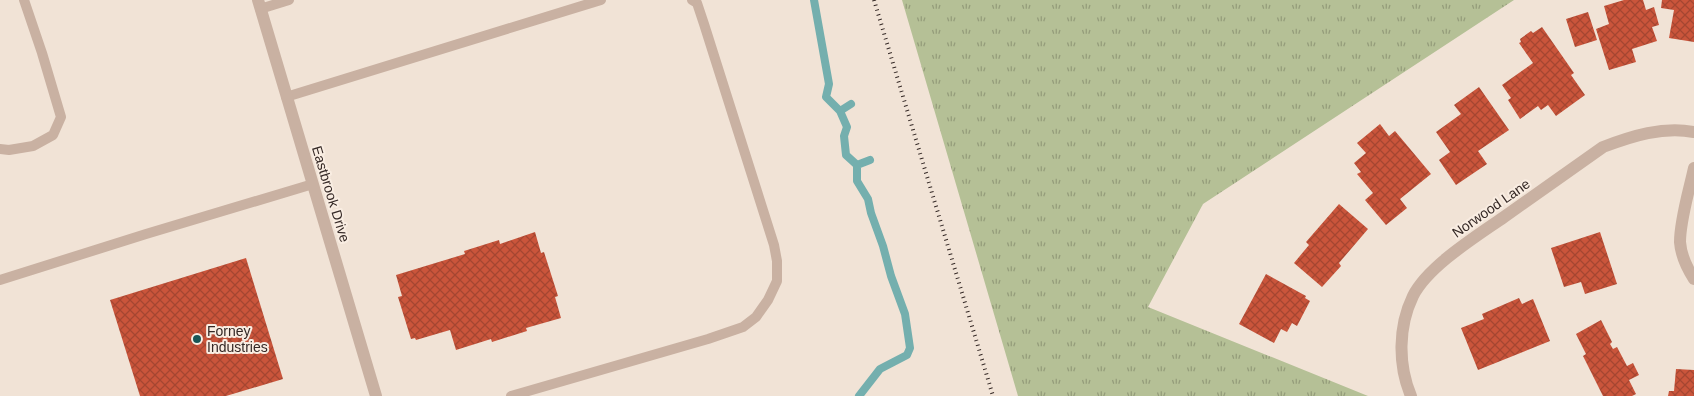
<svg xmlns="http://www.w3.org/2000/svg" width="1694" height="396" font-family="Arial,sans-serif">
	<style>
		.park { fill: url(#park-tufts) }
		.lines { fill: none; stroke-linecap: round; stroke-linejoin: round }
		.stream { stroke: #74afae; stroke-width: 8 }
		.building { fill: url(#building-cross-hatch) }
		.service { stroke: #c9b1a2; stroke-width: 10 }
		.minor { stroke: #c9b1a2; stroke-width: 12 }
		.rail { stroke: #342825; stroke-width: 4; stroke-dasharray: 1 4; stroke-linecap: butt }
		.poi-dot { fill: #195656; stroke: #f9ede2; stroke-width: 2 }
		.labels { text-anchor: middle; stroke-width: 4; stroke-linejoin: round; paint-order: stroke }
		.street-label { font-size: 14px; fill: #342825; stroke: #f9ede2 }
		.poi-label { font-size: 14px; fill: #342825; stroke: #f9ede2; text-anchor: start }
	</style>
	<defs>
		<pattern id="park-tufts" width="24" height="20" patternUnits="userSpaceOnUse" patternTransform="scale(1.25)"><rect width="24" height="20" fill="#b5c096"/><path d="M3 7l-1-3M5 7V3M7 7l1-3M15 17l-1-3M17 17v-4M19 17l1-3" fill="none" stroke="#949c7a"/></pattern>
		<pattern id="building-cross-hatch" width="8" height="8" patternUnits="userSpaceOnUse" patternTransform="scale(1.25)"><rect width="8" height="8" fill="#ca553b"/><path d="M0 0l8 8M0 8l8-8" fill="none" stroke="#a54631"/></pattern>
	</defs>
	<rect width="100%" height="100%" fill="#f1e3d6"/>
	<path class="park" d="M902 0H1514L1203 204 1148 307 1368 396H1018Z"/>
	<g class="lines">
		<path class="stream" d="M814 0 829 84 826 97 840 111 847 127 844 136 846 155 857 165V181L868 199 871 213 883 246 891 276 905 314 910 348 907 355 880 369 859 396
			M840 111 851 104
			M857 165 870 160"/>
	</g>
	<path class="building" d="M1624 0H1643L1646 10 1654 7 1659 25 1652 27 1657 41 1632 49 1636 62 1609 70 1596 29 1609 24 1604 6Z
		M1662 0H1694V42L1669 38 1674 10 1661 8Z
		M1588 12 1597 40 1575 47 1566 19Z
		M1542 27 1574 73 1571 75 1585 95 1556 116 1548 105 1541 110 1538 106 1520 119 1508 100 1511 98 1502 85 1533 63 1519 43 1521 42 1520 39 1531 31 1533 33Z
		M1479 87 1509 130 1478 151 1487 164 1456 185 1439 160 1450 152 1436 132 1461 114 1454 105Z
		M1380 124 1389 136 1395 131 1431 174 1400 199 1407 208 1386 225 1365 200 1373 193 1357 174 1361 172 1354 163 1366 153 1357 143Z
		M1339 204 1368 229 1339 263 1341 266 1322 287 1294 263 1309 245 1306 242Z
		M535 232 541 253 544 252 558 296 555 297 561 318 526 328 527 331 492 342 491 339 456 350 450 330 416 340 415 338 411 339 398 297 402 296 396 275 465 254 464 251 499 240 500 244Z
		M1600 232 1617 284 1585 294 1581 282 1564 287 1551 248Z
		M246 258 283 379 226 396H140L110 300Z
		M1266 274 1306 296 1305 298 1310 301 1297 326 1292 323 1287 332 1281 329 1274 343 1239 324Z
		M1519 298 1522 304 1533 299 1550 341 1478 370 1461 328 1484 319 1482 314Z
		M1601 320 1612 342 1610 344 1613 349 1617 347 1627 366 1633 363 1639 375 1629 380 1636 394 1632 396H1603L1583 356 1586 354 1576 334Z
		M1676 369 1694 370V396H1668L1669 391H1674Z"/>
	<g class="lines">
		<path class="service" d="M260 9 289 0
			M286 97 601 0
			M0 149 9 150 33 146 53 135 61 117 42 53 24 0
			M0 280 146 234 313 184
			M511 396 708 339 743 327 756 317 768 300 777 281V261L774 245 704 24 697 3 692 0"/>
		<path class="minor" d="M258 0 376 396
			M1694 168C1689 191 1680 220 1680 242 1681 256 1687 268 1694 279
			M1411 396C1398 365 1398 327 1413 296 1428 266 1477 236 1504 217 1537 194 1570 170 1603 147 1632 136 1663 126 1694 132"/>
		<path class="rail" d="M874 0 993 396"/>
	</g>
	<circle class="poi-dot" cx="197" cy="339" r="5"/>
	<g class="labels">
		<g class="street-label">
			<text transform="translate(331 194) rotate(73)" y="5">Eastbrook Drive</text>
			<text transform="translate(1491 208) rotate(-35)" y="5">Norwood Lane</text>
		</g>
		<g class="poi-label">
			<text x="207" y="336">Forney<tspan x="207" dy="16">Industries</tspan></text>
		</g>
	</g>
</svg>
